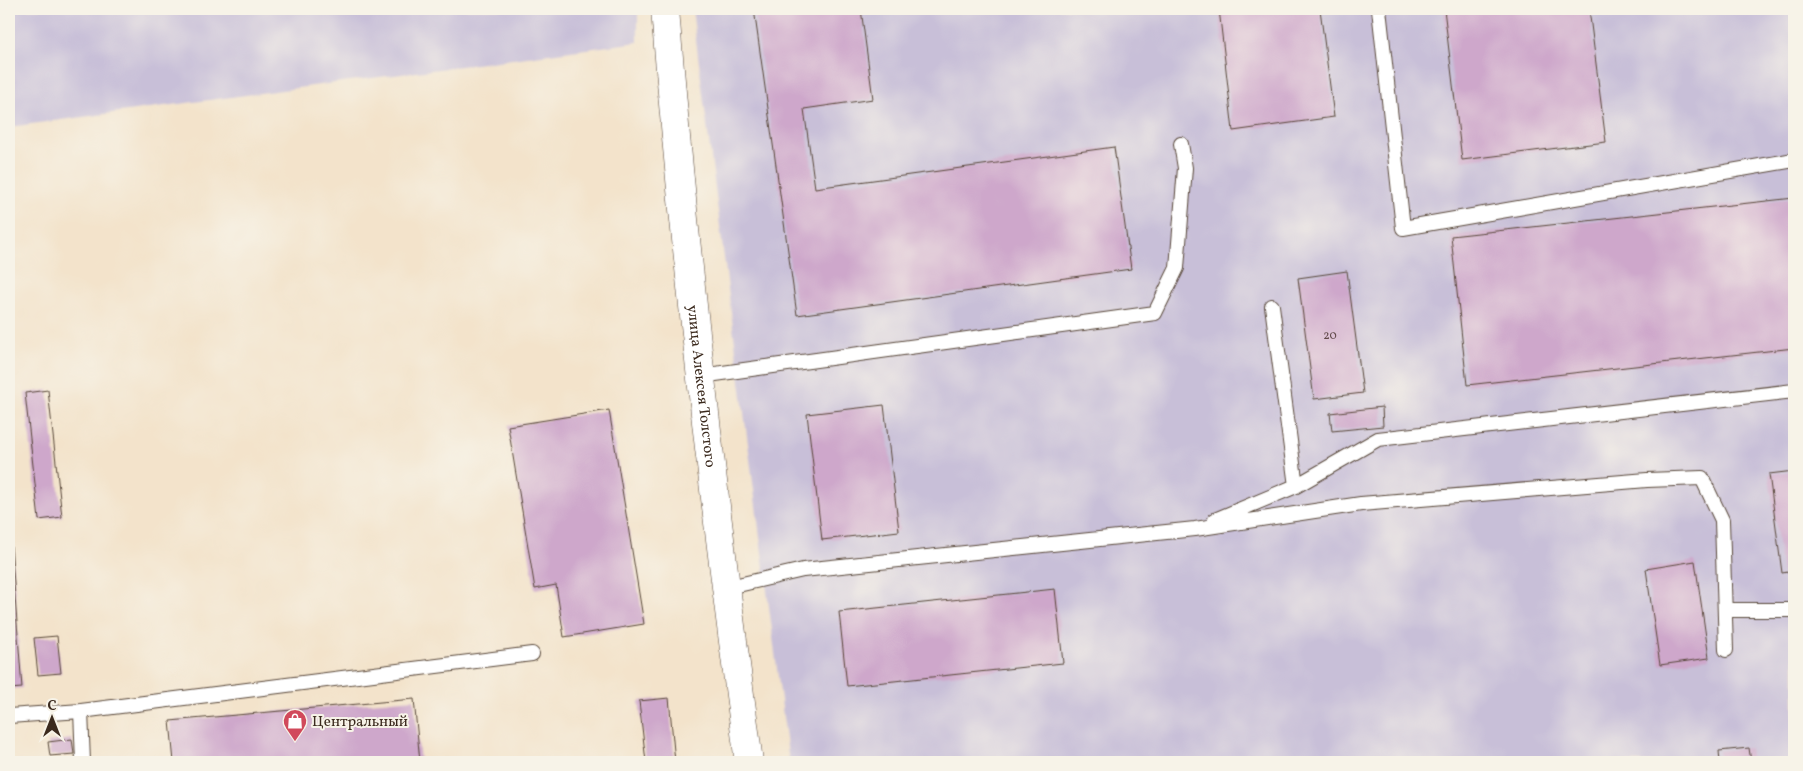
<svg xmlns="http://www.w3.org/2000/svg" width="1803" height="771" font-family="Vollkorn,serif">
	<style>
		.industrial { fill: #c8bfd8 }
		.building { fill: #cea7cb }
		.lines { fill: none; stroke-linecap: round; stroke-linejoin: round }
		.lane-casing { stroke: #574638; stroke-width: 16 }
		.secondary-casing { stroke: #574638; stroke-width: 29 }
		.lane { stroke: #fff; stroke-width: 14 }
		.secondary { stroke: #fff; stroke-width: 28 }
		.labels { text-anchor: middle; stroke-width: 4; stroke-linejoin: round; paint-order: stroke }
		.number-label { font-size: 12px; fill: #604949 }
		.street-label { font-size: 15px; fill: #3b2a1e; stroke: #f7f3e8 }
		.poi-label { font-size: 15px; fill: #3b2a1e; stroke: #f7f3e8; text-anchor: start }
	</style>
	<rect width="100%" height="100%" fill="#f7f3e8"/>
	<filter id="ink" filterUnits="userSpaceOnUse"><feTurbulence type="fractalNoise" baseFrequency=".02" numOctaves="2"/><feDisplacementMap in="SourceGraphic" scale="10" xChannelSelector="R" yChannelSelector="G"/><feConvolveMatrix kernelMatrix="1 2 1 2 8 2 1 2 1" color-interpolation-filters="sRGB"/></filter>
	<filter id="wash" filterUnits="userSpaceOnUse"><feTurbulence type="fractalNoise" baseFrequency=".0096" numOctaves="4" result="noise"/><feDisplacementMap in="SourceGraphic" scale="20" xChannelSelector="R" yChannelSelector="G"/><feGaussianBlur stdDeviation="1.12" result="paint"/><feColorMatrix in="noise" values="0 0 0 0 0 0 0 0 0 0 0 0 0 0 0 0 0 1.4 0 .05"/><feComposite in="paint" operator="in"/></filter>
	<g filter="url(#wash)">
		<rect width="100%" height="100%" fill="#f3e3cb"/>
		<path class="industrial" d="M9 9H638V42L9 127Z
			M692 9H1794V762H789Z"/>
		<g id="blocks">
			<path class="building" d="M754 9H861L873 99 804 109 815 188 1114 147 1131 269 797 315Z
				M1219 9H1320L1334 117 1233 131Z
				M1444 9H1589L1606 142 1462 160Z
				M1794 198V348L1467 385 1451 236Z
				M1347 271 1363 393 1314 399 1298 278Z
				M48 390 62 517 39 520 25 393Z
				M884 405 899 531 822 540 807 414Z
				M1382 407 1383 426 1332 431 1330 413Z
				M609 410 644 624 564 637 556 585 535 589 508 426Z
				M1794 471V571L1782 573 1769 474Z
				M9 518 22 688 9 689Z
				M1695 561 1709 658 1660 665 1646 569Z
				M1055 589 1063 663 847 686 839 612Z
				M57 636 61 673 38 675 34 638Z
				M669 698 675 762H646L639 701Z
				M414 699 420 762H174L170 721Z
				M72 739 74 754 50 756 48 742Z
				M1749 748 1751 762H1720L1719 751Z"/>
		</g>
	</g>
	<g filter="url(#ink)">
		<use href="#blocks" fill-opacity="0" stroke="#574638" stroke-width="1"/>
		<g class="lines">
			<g class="lane-casing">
				<path id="lane" d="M1379 9 1403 228 1794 160
					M1272 306 1296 486
					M701 376 1155 313 1177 268 1185 168 1181 144
					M1215 520 1296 486 1378 439 1794 391
					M725 588 803 570 1195 529 1361 504 1647 480 1702 478 1722 520 1726 650
					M1725 610H1794
					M81 711 532 654
					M9 716 81 711 83 762"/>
			</g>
			<g class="secondary-casing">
				<g id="secondary">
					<path id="s1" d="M665 9C685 261 715 512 749 762"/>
				</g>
			</g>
			<use href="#lane" class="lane"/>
			<use href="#secondary" class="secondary"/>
		</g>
	</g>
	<defs>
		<g id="shop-pin" transform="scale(1.25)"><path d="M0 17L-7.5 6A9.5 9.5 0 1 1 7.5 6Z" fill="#d1495b" stroke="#f7f3e8"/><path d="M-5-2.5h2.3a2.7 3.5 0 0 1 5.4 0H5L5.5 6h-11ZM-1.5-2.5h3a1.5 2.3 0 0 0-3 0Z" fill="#fff"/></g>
	</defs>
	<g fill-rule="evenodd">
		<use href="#shop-pin" x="295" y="721"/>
	</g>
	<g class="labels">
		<g class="number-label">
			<text x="1330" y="339">20</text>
		</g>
		<g class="street-label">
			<text dy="5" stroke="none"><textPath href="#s1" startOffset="379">улица Алексея Толстого</textPath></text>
		</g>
		<g class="poi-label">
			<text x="312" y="726">Центральный</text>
		</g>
	</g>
	<rect width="1803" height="771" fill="none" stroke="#f7f3e8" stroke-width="30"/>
	<g transform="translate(52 718)" stroke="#f7f3e8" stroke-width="4" paint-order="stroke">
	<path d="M0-4L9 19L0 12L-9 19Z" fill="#3b2a1e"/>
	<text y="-8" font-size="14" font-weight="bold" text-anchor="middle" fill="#3b2a1e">С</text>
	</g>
</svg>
